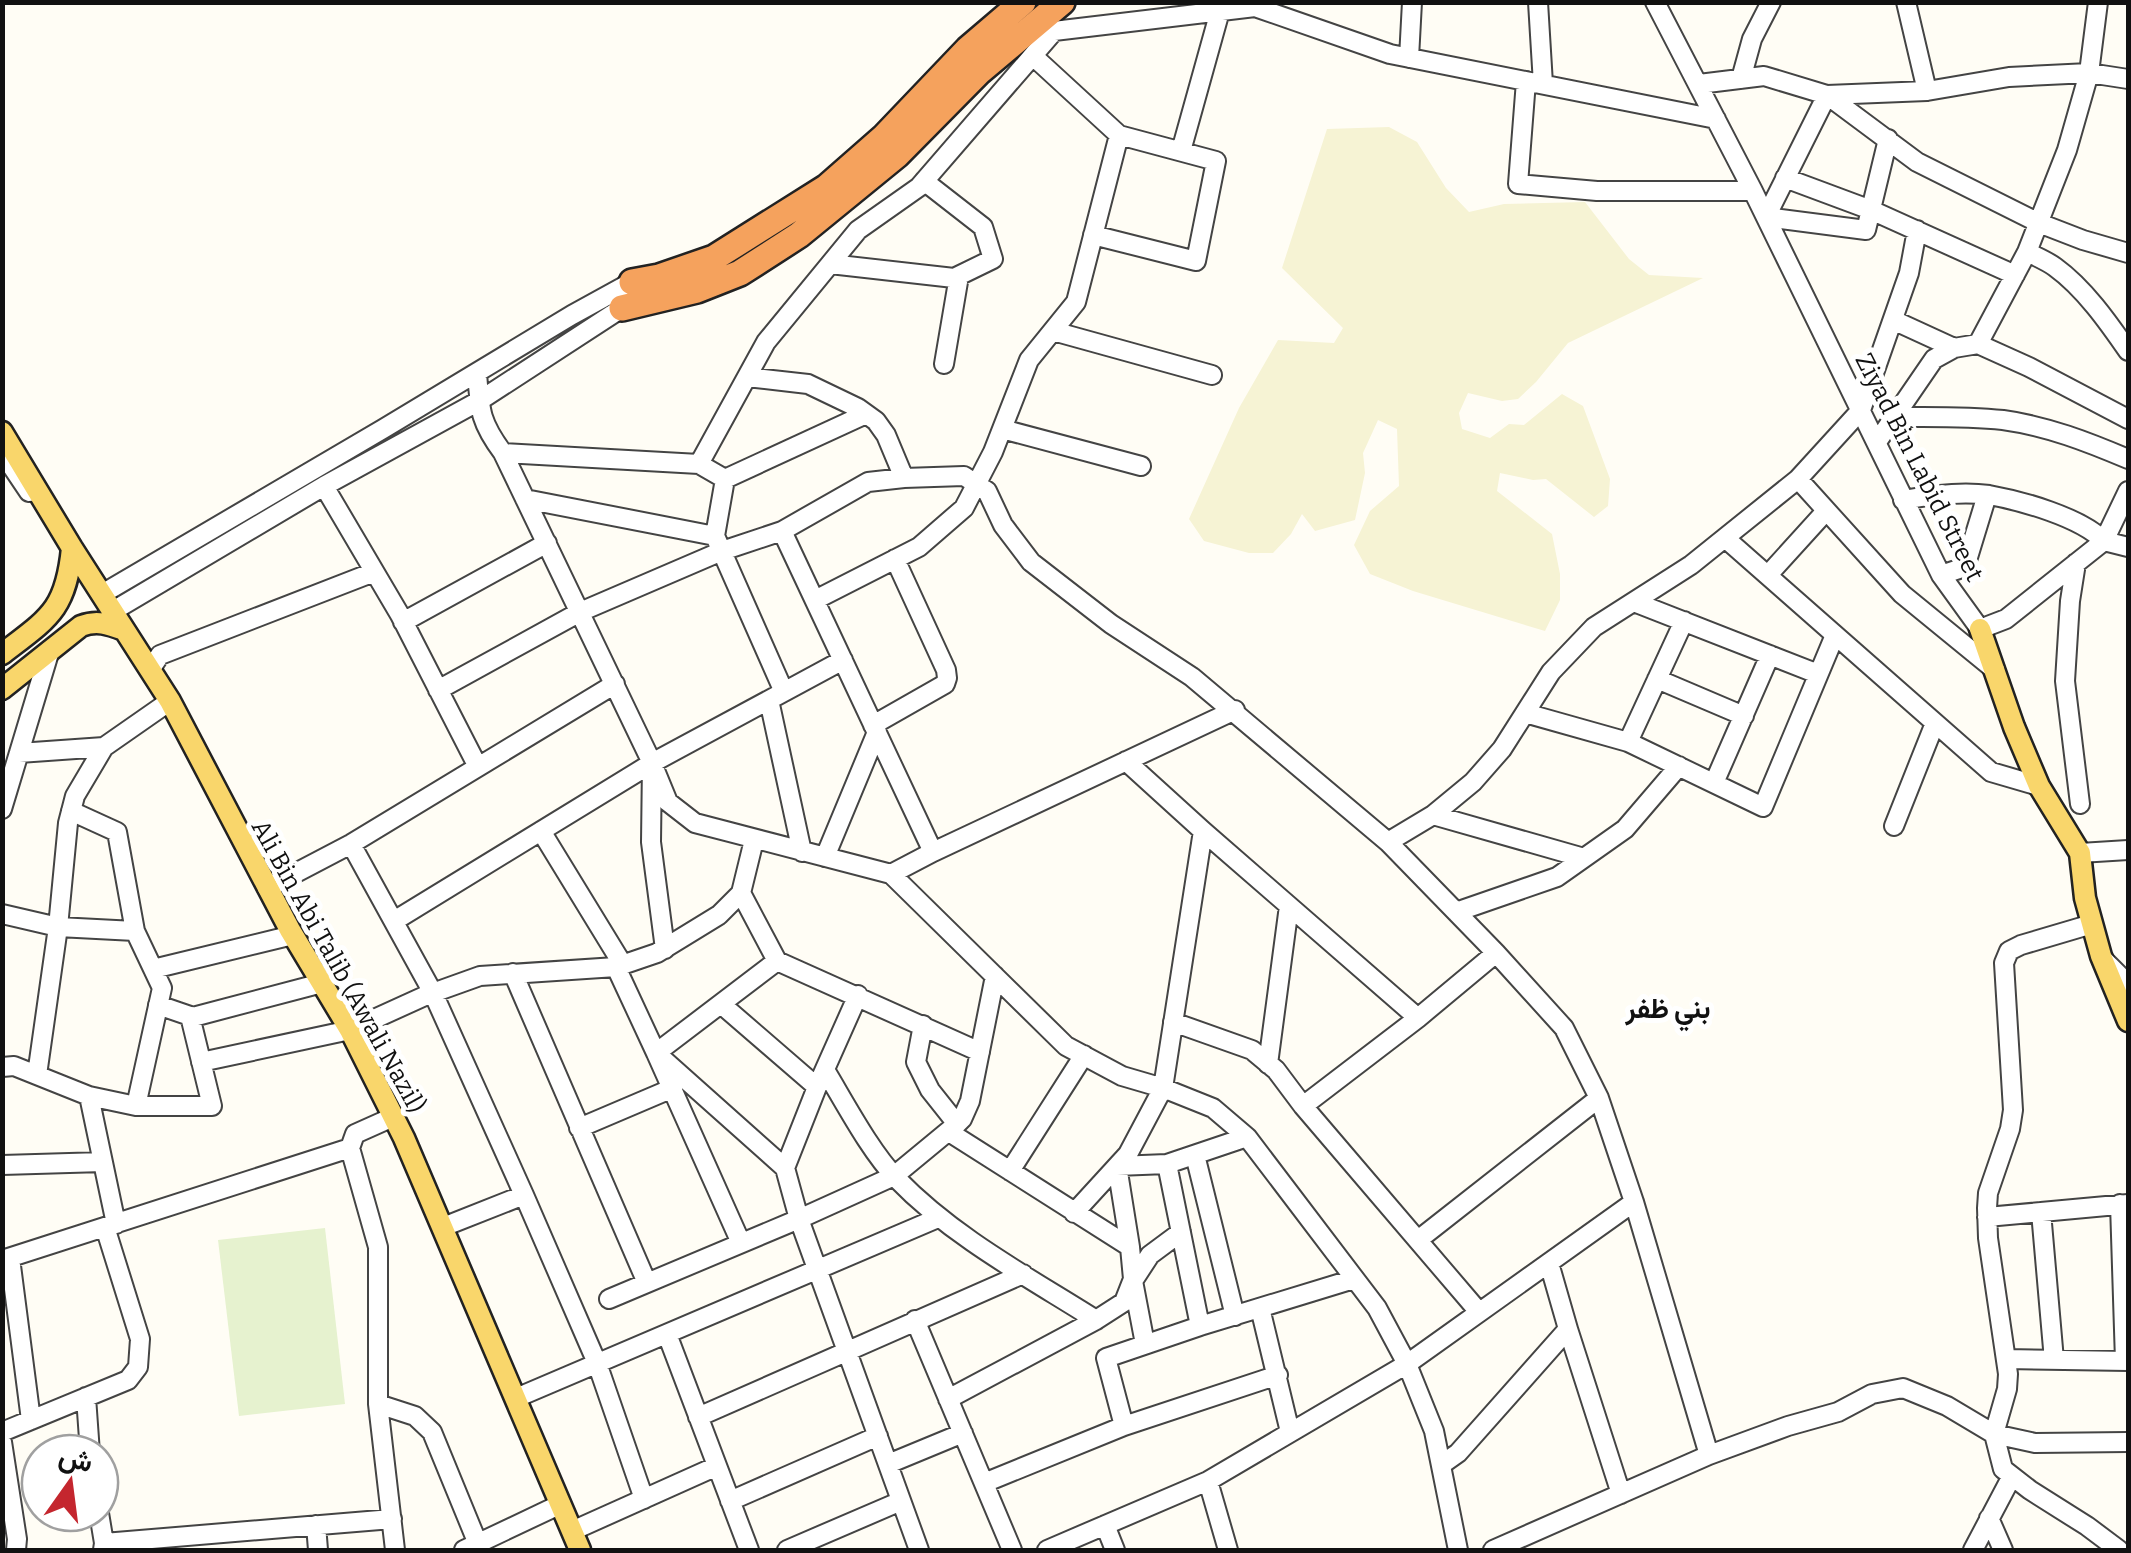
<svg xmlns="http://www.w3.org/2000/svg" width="2131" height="1553" font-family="Bitter,Vazirmatn,serif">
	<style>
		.farmland { fill: #f6f3d4 }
		.pitch { fill: #e6f2cf }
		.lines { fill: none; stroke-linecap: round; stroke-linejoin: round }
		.minor-casing { stroke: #444; stroke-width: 22 }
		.major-casing { stroke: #222; stroke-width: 25 }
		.highway-casing { stroke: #222; stroke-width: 30 }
		.minor { stroke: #fff; stroke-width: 18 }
		.major { stroke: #f9d66b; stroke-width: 20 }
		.highway { stroke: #f5a25d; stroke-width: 25 }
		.labels { text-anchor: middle; stroke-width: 10; stroke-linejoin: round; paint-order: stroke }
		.street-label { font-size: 25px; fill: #111; stroke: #fff }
		.neighbourhood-label { font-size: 28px; font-weight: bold; fill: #111; stroke: #fff }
	</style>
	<rect width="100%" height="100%" fill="#fffdf5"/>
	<path class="farmland" d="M1389 127 1417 142 1446 188 1469 212 1504 204 1585 202 1629 259 1649 275 1703 278 1568 343 1536 382 1518 399 1502 401 1468 393 1459 413 1462 429 1490 438 1509 424 1524 425 1562 394 1583 406 1610 479 1608 506 1594 517 1546 479 1533 480 1500 473 1497 491 1552 534 1560 574V600L1545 631 1413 591 1370 574 1354 545 1370 511 1399 486 1397 429 1378 420 1363 453 1365 473 1355 520 1315 531 1302 514 1291 534 1273 553H1249L1204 541 1189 519 1239 408 1278 340 1334 343 1343 328 1282 268 1327 129Z"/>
	<path class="pitch" d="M325 1228 345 1404 239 1416 218 1240Z"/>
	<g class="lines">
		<g class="minor-casing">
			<path id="minor" d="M1538 2 1543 84
				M1655 2 1753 191 1941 575 1980 629 2006 619 2104 541 2128 547
				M1906 2 1927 91
				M1033 56 1119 135 1216 161 1196 261 1093 235
				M1409 58 1412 2
				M1741 79 1752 39 1771 2
				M1526 81 1518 184 1597 191H1753
				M1699 84 1764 76 1827 95 1927 91 2009 77 2089 73 2128 79
				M1888 139 1866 230 1766 217 1827 95 1917 162 2039 223 2083 240 2128 253
				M1181 151 1220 11
				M1785 178 1871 210 2015 275
				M2027 252C2037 257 2047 261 2055 267 2084 288 2108 322 2128 351
				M830 264 954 278 993 259 983 227 924 181
				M1893 320 1954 348
				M1053 331 1212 375
				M1978 344 2027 252 2067 150 2089 73 2098 2
				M944 364 959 276
				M477 373C480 411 480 422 503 453L652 763 651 842 665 949
				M1895 417C1931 417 1967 416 2003 420 2047 426 2088 442 2128 459
				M1002 429 1141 466
				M1877 442 1934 359 1954 348 1978 344 2029 367 2128 419
				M2 452 29 492
				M503 453 699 464 725 479
				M699 464 766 342 858 230 919 187 1054 31 1255 7 1390 54 1716 119
				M904 478 964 476 987 491 1003 525 1031 562 1111 624 1192 677 1388 842 1496 953 1564 1028 1599 1098 1634 1202 1709 1455
				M1798 479 1902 594 1995 670
				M324 486 400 615 478 767
				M525 499 715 536
				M1903 500C1931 495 1961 491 1989 495 2022 501 2080 517 2104 541L2128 491
				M782 531 933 852
				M1725 538 1991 772 2039 786
				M2076 563 2070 601 2065 681 2080 804
				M1768 575 1826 511
				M1941 575 1965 567 1987 495
				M102 594 383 429 572 315 632 282
				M815 600 919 547 964 508 993 452 1029 360 1076 302 1119 135
				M1634 602 1818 674
				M113 611 324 486 479 401 622 308
				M403 622 547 543
				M150 670 160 655 374 572
				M1657 679 1744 716
				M438 690 580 612 722 551 782 531 868 482 904 478 886 435 876 421 858 408 808 384 747 377
				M784 692 715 536 725 479 866 414
				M769 700 802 852
				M1525 713 1628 742 1763 807 1835 635
				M873 725 945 684 947 678 946 670 895 559
				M1628 742 1684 621
				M19 753 104 747 170 701
				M1126 761 1203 831 1418 1018
				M652 763 668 802 695 823 891 874 933 852 1235 710
				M1714 783 1770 655
				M2 809 50 650
				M71 811 117 832 135 931
				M1433 815 1584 858
				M1894 826 1935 723
				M541 831 623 965
				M1388 842 1433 815 1473 782 1502 749 1551 672 1594 627 1691 565 1798 479 1861 410 1909 273 1917 230
				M351 844 433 993 524 1195 597 1363 644 1499
				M2080 853 2128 850
				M825 857 877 732
				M891 874 1066 1046 1122 1076 1163 1088 1213 1108 1247 1137 1377 1308 1407 1364 1434 1431 1458 1550
				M267 888 351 844 615 684
				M741 893 777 961 980 1052
				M1456 912 1557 877 1625 829 1679 766
				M2 914 58 927 135 931 162 988 136 1106
				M394 921 652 763 843 660
				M2092 924 2021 945 2009 951 2004 963 2013 1110 2010 1129 1988 1193 1987 1208 1988 1238 2008 1374 2007 1389 1994 1434 2003 1469 2030 1490 2087 1526 2119 1550
				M2104 960 2128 984
				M616 967 656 1053 785 1168 799 1219 919 1550
				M153 969 293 935
				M513 973 647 1283
				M721 1004 817 1087
				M158 1005 193 1017 322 983
				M1173 1022 1252 1050 1276 1070 1303 1106 1479 1312
				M923 1025 916 1062 930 1090 957 1124
				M201 1062 350 1030 427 995 480 976 616 967 657 953 719 915 741 893 754 840
				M1268 1064 1289 906
				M2 1067 14 1066 89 1096 116 1224
				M825 1070C845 1103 870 1151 897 1179 953 1237 1028 1277 1096 1320
				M37 1075 58 927 68 823 75 796 104 747
				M89 1096 136 1106H212L190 1016
				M1303 1106 1418 1018 1496 953
				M579 1128 673 1088
				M350 1148 378 1247V1404L395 1550
				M1195 1155 1235 1316
				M1167 1164 1200 1326
				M2 1165 103 1162
				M785 1168 817 1087 858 995
				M1010 1171 1084 1055
				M2120 1204 2125 1361
				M2041 1212 2054 1360
				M1074 1213 1128 1154 1163 1088 1203 831
				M1987 1217 2128 1204
				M443 1227 524 1195
				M1418 1240 1599 1098
				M741 1243 656 1053 777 961
				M1130 1247 1117 1166 1167 1164 1247 1137
				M10 1258 31 1420
				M2 1260 350 1148 355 1134 393 1117
				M609 1299 799 1219 894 1176 957 1124 962 1119 970 1101 995 976
				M1260 1308 1290 1432
				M915 1320 1012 1550
				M1568 1329 1621 1494
				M667 1334 749 1550
				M1145 1344 1133 1281 1150 1255 1181 1232
				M2006 1359 2128 1361
				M86 1397 90 1453
				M516 1398 938 1218
				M948 1399 1096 1320 1124 1302 1133 1279 1130 1247 949 1132
				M378 1404 415 1416 432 1432 478 1544
				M698 1417 1023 1274
				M1124 1426 1106 1358 1200 1326 1354 1279
				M2 1432 128 1380 138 1367 140 1339 105 1227
				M2 1442 17 1539 16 1550
				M888 1464 963 1433
				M1441 1465 1458 1453 1568 1329 1549 1263
				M1208 1481 1228 1550
				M984 1483 1124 1426 1278 1375
				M730 1501 878 1436
				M99 1513 104 1543 103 1550
				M1989 1518 2003 1550
				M316 1525 318 1550
				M1105 1525 1115 1550
				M572 1531 717 1466
				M104 1543 392 1519
				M464 1550 561 1504
				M787 1550 901 1501
				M1047 1550 1208 1481 1407 1364 1634 1202
				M1493 1550 1709 1455 1788 1426 1838 1412 1872 1394 1903 1388 1947 1406 1994 1434 2035 1443 2128 1442
				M1973 1550 2012 1476"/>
		</g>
		<g class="major-casing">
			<path id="major" d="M2 432 72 548 170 701 290 930 350 1030 404 1138 580 1550
				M1980 629 2014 727 2039 786 2080 853 2085 898 2101 956 2128 1021
				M2 654C49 618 66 610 72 548
				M2 689 81 626C97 620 108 624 124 630"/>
		</g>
		<g class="highway-casing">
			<path id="highway" d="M632 282 659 277 714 258 827 187 884 137 968 49 1023 2
				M622 308 697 290 740 273 799 235 897 155 979 72 1062 2"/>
		</g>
		<use href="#minor" class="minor"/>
		<use href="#major" class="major"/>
		<use href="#highway" class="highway"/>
	</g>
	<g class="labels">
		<g class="street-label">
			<text transform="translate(1920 467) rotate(63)" y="9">Ziyad Bin Labid Street</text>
			<text transform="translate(339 966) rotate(61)" y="9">Ali Bin Abi Talib (Awali Nazil)</text>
		</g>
		<g class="neighbourhood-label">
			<text x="1668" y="1018">بني ظفر</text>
		</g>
	</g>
	<rect width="2131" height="1553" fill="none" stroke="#111111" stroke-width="10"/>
	<g transform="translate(70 1483) rotate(14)"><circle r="48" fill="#ffffff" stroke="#a0a0a0" stroke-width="2.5"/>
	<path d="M0-8L18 38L0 25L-18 38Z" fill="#c4262e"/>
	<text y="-15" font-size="28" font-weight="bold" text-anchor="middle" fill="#111111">ش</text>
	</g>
</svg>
